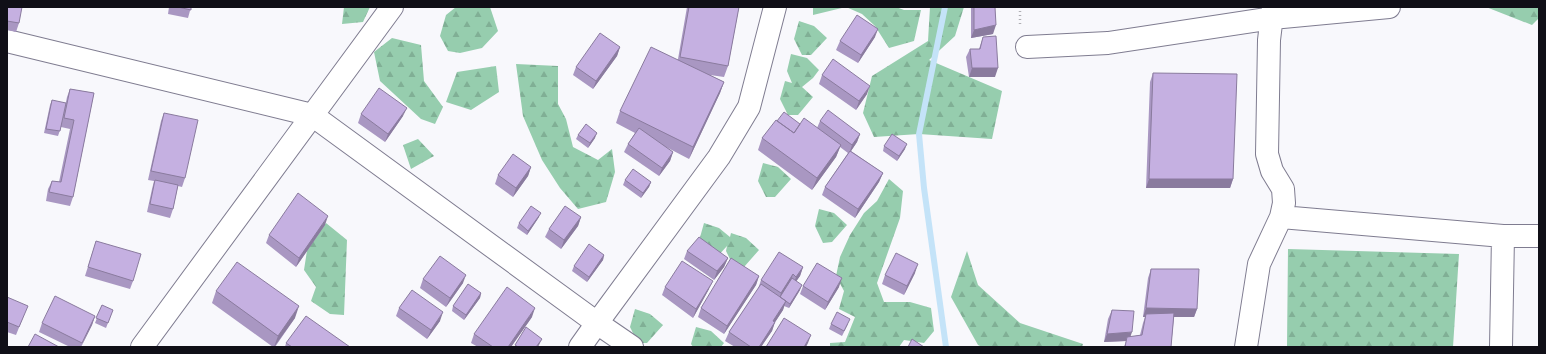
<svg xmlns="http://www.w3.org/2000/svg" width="1546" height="354" font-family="Roboto,sans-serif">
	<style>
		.forest { fill: url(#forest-firs) }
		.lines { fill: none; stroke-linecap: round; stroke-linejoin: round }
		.stream { stroke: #c4e3f8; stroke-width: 6 }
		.street-casing { stroke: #7f7c90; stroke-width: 24 }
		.path { stroke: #afafb4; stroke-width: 2.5; stroke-dasharray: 1 3; stroke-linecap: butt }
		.street { stroke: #fff; stroke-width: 22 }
		.wall { fill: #a997c2 }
		.shaded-wall { fill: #8a7b9e }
		.building { fill: #c5b0e1; stroke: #8a7b9e }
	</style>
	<defs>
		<pattern id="forest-firs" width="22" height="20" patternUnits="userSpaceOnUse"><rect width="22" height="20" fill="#96cdae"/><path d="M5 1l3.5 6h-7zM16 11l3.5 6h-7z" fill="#80af95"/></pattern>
	</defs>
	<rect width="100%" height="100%" fill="#f8f8fc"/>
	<path class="forest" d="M344 7H370L363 22 342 24Z
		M456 7H490L498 31 482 48 460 53 448 51 440 36 446 15Z
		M813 7H896L904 10H921L914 41 889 48 875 26 862 14 846 7 813 15Z
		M930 7H964L955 36 929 60 1002 91 992 139 919 134 874 137 863 113 872 76 928 41Z
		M1486 7H1539V18L1532 25Z
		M799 21 814 26 827 38 811 55H802L794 39Z
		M392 38 421 45 424 81 443 107 435 124 421 119 380 81 374 52Z
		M791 54 807 58 819 70 813 78 802 87 813 97 798 115H788L780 99 785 81 792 83 787 71Z
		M516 64 558 66V104L566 119 573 147 598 160 612 149 615 172 606 202 578 209 560 188 542 160 523 116Z
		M496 66 499 92 471 110 446 102 457 72Z
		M418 139 434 156 411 169 403 145Z
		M763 163 778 167 791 179 775 197H766L758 181Z
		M889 179 903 191 900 218 877 283 884 302H910L931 308 934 331 924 343 904 340 899 347H830V343L845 342 855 317 839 309 844 291 836 276 840 257 850 235 864 213 877 201Z
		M819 209 834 213 847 225 832 242 823 243 815 226Z
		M326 223 347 240 344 315 330 314 311 301 316 287 304 270 308 244Z
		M704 223 719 228 730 237 731 233 746 238 759 250 744 267H734L726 251 727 246 717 257 699 241Z
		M1288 249 1459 254 1453 347H1287Z
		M967 251 978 285 1020 323 1083 344 1082 347H982L978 345 951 297Z
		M635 309 650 314 663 325 647 343H638L630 327Z
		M696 327 711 331 724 343 721 347H693L691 344Z"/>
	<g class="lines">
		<path class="stream" d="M945 7 919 134 924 188 946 347"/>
		<g class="street-casing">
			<path id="street" d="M7 41 312 115 597 323 632 347
				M1027 47 1108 43 1272 18 1389 7
				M1281 217 1503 236H1539
				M142 347 392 7
				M580 347 597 323 719 157 749 107 775 7
				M1246 347 1259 264 1281 217 1284 203 1283 189 1272 171 1267 154 1269 40 1273 7
				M1501 347 1503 236"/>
		</g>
		<path class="path" d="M1020 7V27"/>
		<use href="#street" class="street"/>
	</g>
	<path class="wall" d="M7 7 19 23 16 32 7 30Z
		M169 7H191L188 18 168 14Z
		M687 7H739L728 66 724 77 710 75 724 82 720 93 689 159 666 147 673 152 670 161 659 176 624 152 628 144 635 133 616 123 620 111 678 59Z
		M971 7H995L993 34 971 38Z
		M875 37 858 63 836 50 840 41Z
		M983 37 995 77H969L966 57 970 49H979Z
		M620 47 617 56 593 89 573 75 576 67Z
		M1153 73 1233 179 1230 188H1146L1150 82Z
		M822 75 867 94 856 110 819 84Z
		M70 89 94 93 73 197 70 206 46 201 48 189 52 181 59 182 70 129 61 127 58 136 44 133 50 105 52 100 62 121 67 97Z
		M164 113 185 178 182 187 178 186 173 209 170 218 147 212 152 189 154 181 148 180 161 121Z
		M361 114 403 116 385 142 358 123Z
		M777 121 800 124 817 128 820 121 860 134 857 142 851 151 883 173 879 182 855 218 822 195 825 187 848 153 840 147 836 157 812 190 758 150 762 138Z
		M578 135 595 138 588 148 576 139Z
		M884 146 905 149 897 161 883 151Z
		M531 167 528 176 513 197 495 184 498 175Z
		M625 180 651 182 649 187 641 198 623 185Z
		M539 217 527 235 517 228 519 223Z
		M581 217 578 226 561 249 545 237 549 229Z
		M325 225 296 267 266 243 269 235Z
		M96 241 133 281 130 289 85 276Z
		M687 251 728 258 724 267 714 280 684 259Z
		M604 255 603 260 587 282 572 271 574 266Z
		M803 267 800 276 796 281 800 290 789 308 784 306 783 310 775 322 772 331 761 347H735L725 341 729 332 758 289 761 280Z
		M1151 269 1197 309 1194 317H1174L1171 347H1124L1126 341 1104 342 1108 319 1112 310 1131 337 1140 335 1143 323 1145 317H1143L1148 278Z
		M915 273 904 295 882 284 885 275Z
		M759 276 756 285 724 334 698 317 701 308Z
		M423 279 463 283 446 307 420 288Z
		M803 286 839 287 825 310 800 294Z
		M665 287 709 289 693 318 662 295Z
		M216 291 295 318 275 347H273L212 303Z
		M481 293 480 298 464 320 452 311 453 306Z
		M7 297 24 315 16 335 7 332Z
		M102 305 111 315 106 328 95 323Z
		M399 308 440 321 427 339 396 316Z
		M95 316 92 325 81 347H70L39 332 42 323Z
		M532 317 511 347H478L471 343 474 334Z
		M831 324H848L842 336 829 329Z
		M286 343 350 347H285Z"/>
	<path class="shaded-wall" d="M996 25 993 34 971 38 974 30Z
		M878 29 875 37 858 63 861 55Z
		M620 47 617 56 593 89 596 81Z
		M972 68H998L995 77H969Z
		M724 82 720 93 689 159 693 147Z
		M870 86 867 94 856 110 859 101Z
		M407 108 403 116 385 142 388 134Z
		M597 133 595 138 588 148 590 143Z
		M860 134 857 142 849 154 852 145Z
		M907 144 905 149 897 161 899 156Z
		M841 145 836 157 812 190 817 178Z
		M673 152 670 161 659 176 662 168Z
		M531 167 528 176 513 197 516 188Z
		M883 173 879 182 855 218 858 209Z
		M1149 179H1233L1230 188H1146Z
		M651 182 649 187 641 198 643 193Z
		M541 213 539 217 527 235 528 231Z
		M328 216 325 225 296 267 299 258Z
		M581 217 578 226 561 249 564 240Z
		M604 255 603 260 587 282 589 277Z
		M728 258 724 267 714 280 717 271Z
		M918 264 915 273 904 295 907 286Z
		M803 267 800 276 793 286 796 277Z
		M793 274 790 283 780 297 781 293Z
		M466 275 463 283 446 307 450 298Z
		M759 276 756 285 724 334 727 326Z
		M842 278 839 287 825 310 828 302Z
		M713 281 709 289 693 318 696 309Z
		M802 285 800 290 789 308 790 304Z
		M481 293 480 298 464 320 466 315Z
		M786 301 783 310 770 330 773 321Z
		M299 306 295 318 274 347 278 336Z
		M535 308 532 317 511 347H508Z
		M1146 308 1197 309 1194 317H1145L1146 314 1145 317H1143Z
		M443 312 440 321 427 339 431 330Z
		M95 316 92 325 81 347Z
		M775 322 772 331 761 347H759Z
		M1132 332 1129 341 1127 337 1126 341 1104 342 1107 334Z
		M811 335 808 343 806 347H804Z
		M542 339 538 347H536Z"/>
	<path class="building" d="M7 7H22L19 23 7 21Z
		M178 7H191V10Z
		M689 7H739L728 66 680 57Z
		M974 7H995L996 25 974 30Z
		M857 15 878 29 861 55 840 41Z
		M600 33 620 47 596 81 576 67Z
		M996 36 998 68H972L970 49H980L983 37Z
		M651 47 724 82 693 147 620 111Z
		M833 59 870 86 859 101 822 75Z
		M1153 73 1237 74 1233 179H1149Z
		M379 88 407 108 388 134 361 114Z
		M70 89 94 93 73 197 49 192 52 181 61 182 74 120 64 118Z
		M52 100 66 103 60 131 46 129Z
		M828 110 860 134 852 145 820 121Z
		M784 112 800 124 794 133 777 121Z
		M164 113 198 120 185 178 151 171Z
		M804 118 841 145 817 178 762 138 776 120 794 133Z
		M586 124 597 133 590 143 578 135Z
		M639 128 673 152 662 168 628 144Z
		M892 134 907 144 899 156 884 146Z
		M850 151 883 173 858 209 825 187Z
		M513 154 531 167 516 188 498 175Z
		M633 169 651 182 643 193 625 180Z
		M155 180 178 185 173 209 150 204Z
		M298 193 328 216 299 258 269 235Z
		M531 206 541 213 528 231 519 223Z
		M565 206 581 217 564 240 549 229Z
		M699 237 728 258 717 271 687 251Z
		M96 241 141 254 133 281 88 267Z
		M589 244 604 255 589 277 574 266Z
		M779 252 803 267 796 277 793 274 781 293 761 280Z
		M896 253 918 264 907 286 885 275Z
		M440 256 466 275 450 298 423 279Z
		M731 258 759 276 727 326 701 308Z
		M682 261 713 281 696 309 665 287Z
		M237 262 299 306 278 336 216 291Z
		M817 263 842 278 828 302 803 286Z
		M1151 269H1199L1197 309 1146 308Z
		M792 278 802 285 790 304 780 297Z
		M468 284 481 293 466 315 453 306Z
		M761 284 786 301 773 321 775 322 759 347H751L729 332Z
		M507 287 535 308 508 347H493L474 334Z
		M412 290 443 312 431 330 399 308Z
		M55 296 95 316 82 343 42 323Z
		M7 297 28 306 19 327 7 322Z
		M102 305 113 310 108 323 96 318Z
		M1112 310 1134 311 1132 332 1107 334Z
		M837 312 850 319 844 331 831 324Z
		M1174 313 1171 347H1125L1127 337 1142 335 1146 314Z
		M306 316 350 347H292L286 343Z
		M784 318 811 335 804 347H766Z
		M526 327 542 339 536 347H518L515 345Z
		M35 334 59 347H28Z
		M912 339 924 347H908Z"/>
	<rect width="1546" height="354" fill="none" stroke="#100f17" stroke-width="16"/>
</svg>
